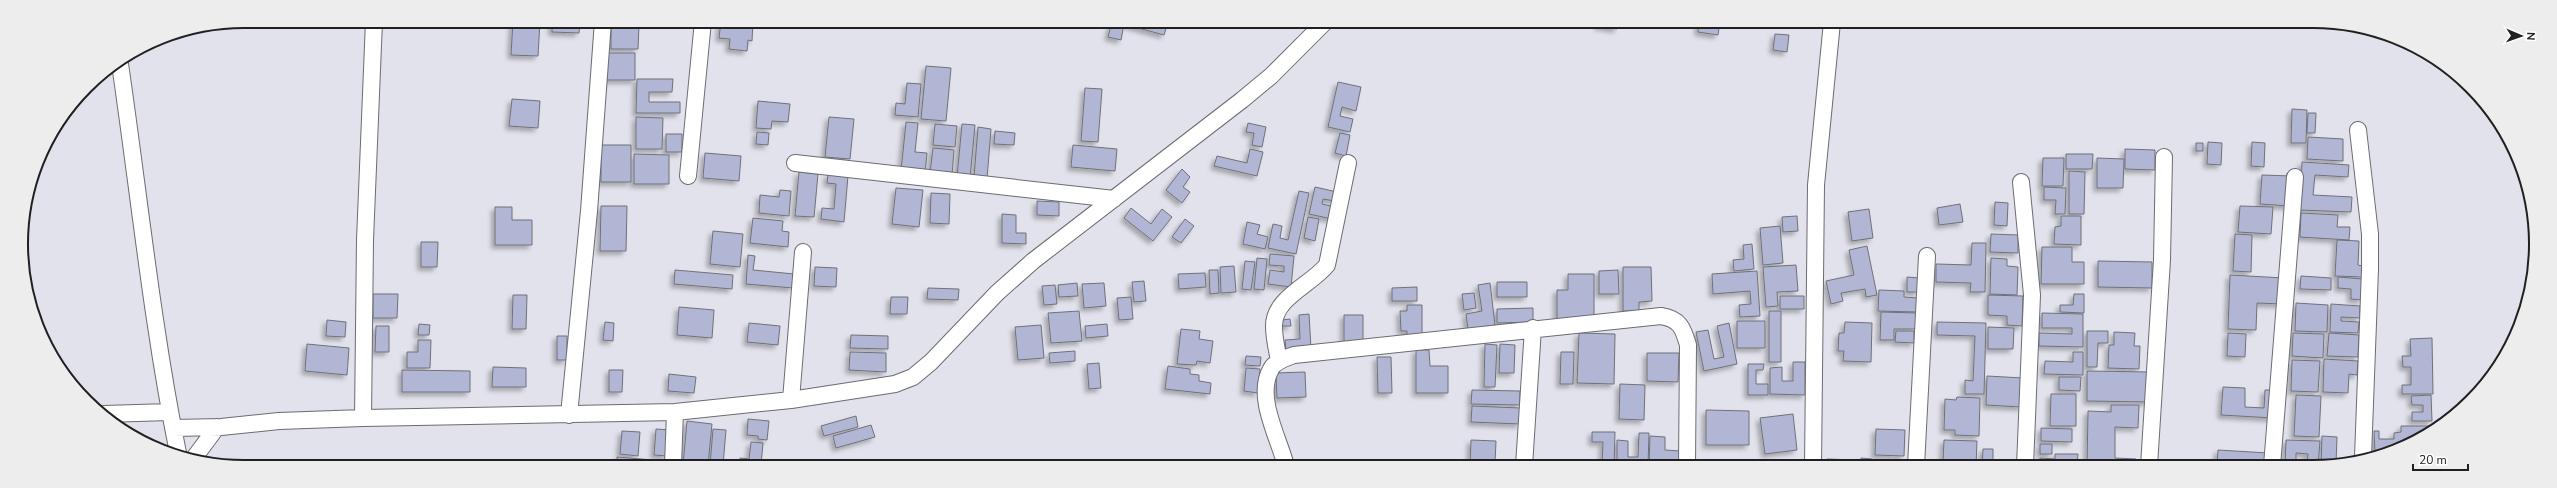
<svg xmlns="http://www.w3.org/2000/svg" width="2557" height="488" font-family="'Nunito Sans',sans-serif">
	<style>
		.building { fill: #b1b6d5; stroke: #707178; filter: url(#shadow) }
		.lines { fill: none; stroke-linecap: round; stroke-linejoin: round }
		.street-casing { stroke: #6b6c73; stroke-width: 18 }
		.street { stroke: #fff; stroke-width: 16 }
		.rim { fill: none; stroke: #202023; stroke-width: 2 }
	</style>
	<defs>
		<filter id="shadow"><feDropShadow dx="-3.5" dy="3.5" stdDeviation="2" flood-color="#0004"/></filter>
	</defs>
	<rect width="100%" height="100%" fill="#e1e2eb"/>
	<path class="building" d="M513 21H540L538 56 511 55Z
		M552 21H580L579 33 552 32Z
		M721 21H753L752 41 748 40 747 51 729 49 730 39 719 38Z
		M1112 22H1168L1164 35 1124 24 1121 40 1108 37Z
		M1598 22H1618L1617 29 1598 26Z
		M1699 22H1720L1718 35 1698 32Z
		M611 24 639 25 638 49H611Z
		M1775 34 1789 35 1787 52 1773 50Z
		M607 53H635V80H607Z
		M926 66 951 68 946 121 921 119Z
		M637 79H673L672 92H649V102H680V113H636Z
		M1338 82 1361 87 1356 111 1342 107 1340 116 1353 119 1350 132 1328 127Z
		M907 83 921 84 918 117 895 115 896 103 905 104Z
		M1085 88 1102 89 1098 142 1081 141Z
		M512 99 540 101 538 128 509 126Z
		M758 101 790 104 788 122 772 121 771 129 756 128Z
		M2292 109 2307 110 2306 143H2291Z
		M2308 113H2316L2315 133H2307Z
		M636 117 663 118 662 149H636Z
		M829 117 854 119 850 159 825 157Z
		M906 122 918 123 915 152 927 153 925 173 901 171Z
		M1248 123 1266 127 1262 147 1252 145 1254 133 1246 132Z
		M935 124 957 126 955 147 933 145Z
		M962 124 975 125 970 178 957 177Z
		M978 127 991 129 987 179 974 177Z
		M995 131 1015 133 1014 145 994 144Z
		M757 132 769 133 768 145 756 144Z
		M1340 133 1350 135 1346 156 1335 153Z
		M666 134H682V152H666Z
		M2308 137 2343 139V161L2307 159Z
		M2208 142 2222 143 2221 165 2207 164Z
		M2252 142 2265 143 2264 167 2251 166Z
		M2196 143H2203V151H2196Z
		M601 145H631V182H601Z
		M1073 145 1117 149 1115 171 1071 167Z
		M933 148 954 150 952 175 930 173Z
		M1250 149 1263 152 1257 176 1214 166 1217 156 1247 163Z
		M2125 149 2155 150V170L2125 169Z
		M705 153 741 156 739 181 703 178Z
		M634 154 669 155V184H634Z
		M2066 154H2093L2092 169H2066Z
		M2043 158H2064L2063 186H2042Z
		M2097 158 2124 159 2123 188H2097Z
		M2302 162 2349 165 2348 177 2315 175 2313 195 2352 197 2351 212 2300 210Z
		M1182 169 1190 177 1183 187 1190 192 1182 203 1166 190Z
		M2069 171 2085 172 2084 214H2069Z
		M799 172 818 174 814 217 795 216Z
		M828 174 848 176 844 222 821 219 822 208 834 209 836 184 827 183Z
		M2262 175 2291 176 2290 206 2260 204Z
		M1315 187 1337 192 1335 201 1323 199 1322 204 1335 207 1332 219 1309 214Z
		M2044 187 2066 188 2065 214H2055L2056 200H2044Z
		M896 188 923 190 919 227 892 224Z
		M780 190 791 191 789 216 759 213 760 195 779 197Z
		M1299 191 1309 193 1296 254 1268 248 1273 224 1282 226 1280 238 1288 240Z
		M931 193 950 194 949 224 930 223Z
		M1037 201 1059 202V216L1037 215Z
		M1995 202 2008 203 2007 226 1994 225Z
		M1960 204 1963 222 1939 225 1937 208Z
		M601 206H627L626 251H600Z
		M2240 206 2273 207 2271 234 2238 232Z
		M495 207H512V220H532V245H495Z
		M1131 208 1151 224 1162 209 1172 217 1153 241 1124 218Z
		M1869 209 1873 238 1852 241 1848 212Z
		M2301 213 2338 215 2337 227H2350L2349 240 2300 237Z
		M1002 214 1016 215V233H1026V244L1002 243Z
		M1797 216 1798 231 1783 232 1782 217Z
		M2061 216H2081V245L2054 244 2055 227 2061 226Z
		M1308 217 1319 219 1315 241 1304 238Z
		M753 218 783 221 782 231 789 232 788 247 750 243Z
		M1185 219 1194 226 1181 243 1172 237Z
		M1247 222 1260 225 1257 234 1268 237 1265 249 1243 244Z
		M1780 226 1783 263 1763 265 1760 228Z
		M713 231 743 234 740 267 710 264Z
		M1991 234 2018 235V253L1990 252Z
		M2235 234 2252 235 2251 272 2233 271Z
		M2337 240 2359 241 2358 265 2363 266V277L2335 276Z
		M421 242H438L437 267H421Z
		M1972 243H1986L1985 292H1970L1971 283 1936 282V264L1971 265Z
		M1752 244 1754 269 1734 271 1733 260 1744 259 1743 245Z
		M1867 246 1877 295 1866 297 1865 289 1841 293 1843 301 1831 304 1826 281 1854 275 1849 250Z
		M2042 247H2072V262H2084V284H2041Z
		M1270 254 1294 256 1291 287 1268 284 1270 270 1284 272V266L1269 265Z
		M748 255 755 256 753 270 794 274 793 288 746 284Z
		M1257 258 1267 259 1264 290 1254 289Z
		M1991 258 2007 259V266L2018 267 2017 295 1990 294Z
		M1245 261 1255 262 1251 290 1242 289Z
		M2098 261 2152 262V288L2098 287Z
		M1796 265 1798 291 1777 292 1778 306 1766 307 1763 267Z
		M1234 266 1236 292 1221 293 1220 267Z
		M815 267 837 268 836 287 814 286Z
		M1623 267H1651L1652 301 1639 302V311H1623Z
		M675 270 733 275 732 289 674 284Z
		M1209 270H1218L1219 293 1210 294Z
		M1618 270 1619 294H1599V271Z
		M1757 271 1760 316 1740 317 1739 305 1751 304 1750 291 1713 294 1712 274Z
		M1205 273 1206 287 1179 289 1178 274Z
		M1568 274H1594V319H1557V290H1568Z
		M2230 275 2284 278 2282 304 2257 303 2256 330 2228 329Z
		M2301 276 2331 278V290L2300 289Z
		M1907 277 1919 278V292H1907Z
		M2338 277 2363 279 2362 300 2351 299V289L2338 288Z
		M1144 281 1146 301 1134 302 1132 282Z
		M1497 282H1527V297H1497Z
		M1077 283 1078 296 1059 297 1058 285Z
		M1104 283 1106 306 1084 308 1082 284Z
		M1490 283 1495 325 1468 329 1466 314 1482 311 1478 285Z
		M1055 285 1057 304 1044 305 1042 286Z
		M1417 287V301H1392V288Z
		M928 288 959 289 958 300 927 299Z
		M1879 290 1904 291V297L1918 298 1917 312 1878 311Z
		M1474 293 1476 308 1464 310 1462 294Z
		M373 294H398L397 318H373Z
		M2074 294H2084V313L2060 312V305H2073Z
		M513 295H527L526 329H512Z
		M1988 295 2023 296 2022 326 2007 325V316L1988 315Z
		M1780 296H1804V309H1780Z
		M891 297H908L907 314H890Z
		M1131 297 1133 319 1119 320 1117 298Z
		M2296 303 2328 305 2327 332 2295 331Z
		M2331 304 2360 306V318L2341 317V321L2359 322 2358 333 2330 332Z
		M1407 305H1422V337H1407V331H1401L1400 311H1407Z
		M679 307 714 310 712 338 677 335Z
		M1533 308V322L1497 323V309Z
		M1079 311 1082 341 1051 343 1048 313Z
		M1769 311H1781V362H1769Z
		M1881 312 1917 313 1916 329H1894V340H1880Z
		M2042 313 2083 314V347L2039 346V333L2072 334V328H2042Z
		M1309 314 1311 349 1286 350 1285 340 1300 339 1299 315Z
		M1344 315H1363V345H1344Z
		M1290 319 1291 326H1282V320Z
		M327 320 346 322 345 337 326 336Z
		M1737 321H1765V348H1737Z
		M605 322 614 323 613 341 603 340Z
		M1845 322 1872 323 1871 362 1843 361 1844 351H1838L1839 333H1844Z
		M1937 322 1986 323 1984 394H1965V380L1973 381 1975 336 1937 335Z
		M749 323 780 326 778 345 747 342Z
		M1729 323 1737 364 1704 371 1696 332 1708 330 1714 359 1724 357 1717 326Z
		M419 324 430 325 429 335H418Z
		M1107 324 1108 336 1086 338 1085 326Z
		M1041 325 1044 358 1018 360 1015 327Z
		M376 326H389V352H375Z
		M1988 327 2014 328 2013 349H1988Z
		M1181 329 1200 331 1199 339 1213 341 1210 363 1197 361 1196 365 1177 364Z
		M1896 331H1914V343L1895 342Z
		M2087 331H2108V343H2098L2097 367H2087Z
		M2114 332 2135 333 2134 346H2140L2139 369 2108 368 2109 345H2114Z
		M1579 333 1615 334 1614 384 1577 383Z
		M2228 333 2246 334 2245 357 2227 356Z
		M2293 333 2324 334 2323 358 2292 356Z
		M2329 333 2359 335 2358 357 2327 356Z
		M851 335 888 336V349L850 348Z
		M557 336H567V360H557Z
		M2432 338 2433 394H2402V385H2411V367H2403L2402 356H2411L2410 339Z
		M418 340H431L430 368H407V352H418Z
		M307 344 349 348 347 375 305 371Z
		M1485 344 1497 345 1495 387H1484Z
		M1500 344 1515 345 1514 373H1499Z
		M1416 350H1429L1430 366H1448V393H1416Z
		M1075 351V361L1050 363 1049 353Z
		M850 352 886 353V372L849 370Z
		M1561 352H1574L1573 384H1560Z
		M2073 352H2083V375L2044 374 2045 361 2073 362Z
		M1647 353H1679L1678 382 1647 381Z
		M1246 356 1261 357 1260 366 1245 365Z
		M1377 357H1391L1392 393H1378Z
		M2324 359 2358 361 2357 375 2349 374 2348 393 2323 392Z
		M2292 360 2320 361 2318 392 2291 391Z
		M1793 362H1805V395L1770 394V368L1782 367V381H1793Z
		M1099 363 1101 388 1089 389 1087 364Z
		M1748 364H1764L1763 370H1756V384H1768V395H1748Z
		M1168 366 1190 369V374L1199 375V381L1211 383 1210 394 1165 389Z
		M493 367 526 368V387H492Z
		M1246 368 1260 369 1258 393 1244 391Z
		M402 370 470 371V392H402Z
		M609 370H623L622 392H609Z
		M2087 371 2150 372 2149 402 2087 401Z
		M1305 372 1306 397 1277 398 1276 373Z
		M669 374 696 377 694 393 668 391Z
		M1987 376 2023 378 2022 407 1986 405Z
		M2059 377H2081L2080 391 2059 390Z
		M1620 384 1645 385 1644 420 1619 419Z
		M2223 387 2245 388V407L2264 408 2265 390H2275L2274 418 2221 415Z
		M1472 390 1520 391V405L1471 404Z
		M2051 394H2076V426H2050Z
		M2296 395 2321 396 2319 437 2294 436Z
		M2431 395 2432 421H2412V412H2423V405H2412L2411 396Z
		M1957 397 1980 398 1979 436 1955 435V430H1944L1945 399 1956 400Z
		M2111 405H2139L2138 428 2115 427V458L2136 459V466H2087L2088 411 2111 412Z
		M1472 406 1520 408V424L1471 422Z
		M1706 410 1749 411V445H1706Z
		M1793 414 1797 450 1765 454 1760 418Z
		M856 416 858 427 824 436 821 426Z
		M748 419 769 421 767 440 758 439V436L747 435Z
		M687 421 712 424 708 465H683Z
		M871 425 875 437 836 448 833 436Z
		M2401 426H2430V431L2411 444 2375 452 2374 431H2379V439H2394V433L2401 432Z
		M2041 428 2072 429V442L2041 441Z
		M656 429 670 430 667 456 654 455Z
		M713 429 726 430 723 465H710Z
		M1876 429 1905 430 1904 456 1875 455Z
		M622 431 640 432 638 456 620 454Z
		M1592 432H1615L1614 466H1602L1603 442H1592Z
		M1639 433H1649L1648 466H1617V440L1628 441V457H1638Z
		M1650 436 1665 437V450L1680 451V466H1649Z
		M2322 436 2337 437 2336 464 2321 466Z
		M1471 440 1496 441 1495 463 1509 464V466H1470Z
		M1944 440 1977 441 1976 466H1952V462H1943Z
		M2286 440 2320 441 2318 466H2307L2308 454 2296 453V466H2285Z
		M751 442 763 443 761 465H740V458L749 459Z
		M2040 444H2052V454H2040Z
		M1983 449H1993V466H1982Z
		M2218 450 2268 453 2267 466H2217Z
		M2055 454H2078L2077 466H2039L2040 458 2055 459Z
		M617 457 666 461V465H617Z
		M1861 458 1872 459V466H1861Z
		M1827 459 1856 460V466H1827Z
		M1795 462H1808V466H1795Z"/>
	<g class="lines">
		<g class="street-casing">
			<path id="street" d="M120 64C139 194 152 324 178 453
				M2358 130 2370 234V269L2363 457
				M795 163 1114 199
				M688 176 703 21
				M2021 182 2032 295 2025 466
				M1279 361C1277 350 1274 338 1274 327 1273 298 1311 285 1327 265L1348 163
				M791 400 803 252
				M104 414 170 412
				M569 415 589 211 603 21
				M363 418 365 240 374 21
				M173 428 221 427 279 421 363 418 675 412 791 400 895 384 913 377 931 362 997 293 1033 261 1242 100 1271 76 1325 22
				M194 458 217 427
				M673 465 675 412
				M1286 466C1279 438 1255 397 1271 369 1275 361 1286 358 1294 355L1661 316C1680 319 1683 328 1688 345L1687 466
				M1524 466 1533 328
				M1813 466 1816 185 1832 22
				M1916 466 1927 256
				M2149 466 2162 260 2164 157
				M2272 466 2295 177"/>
		</g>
		<use href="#street" class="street"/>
	</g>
	<path d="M0 0H2557V488H0ZM244 28H2313A216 216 0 0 1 2529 244V244A216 216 0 0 1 2313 460H244A216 216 0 0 1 28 244V244A216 216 0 0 1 244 28Z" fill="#ededed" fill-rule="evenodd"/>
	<path class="rim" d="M244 28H2313A216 216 0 0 1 2529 244V244A216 216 0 0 1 2313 460H244A216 216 0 0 1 28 244V244A216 216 0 0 1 244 28Z"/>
	<g transform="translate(2521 36) rotate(92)" stroke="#ffffff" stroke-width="3" paint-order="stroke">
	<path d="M0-3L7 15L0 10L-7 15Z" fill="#202023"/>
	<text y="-6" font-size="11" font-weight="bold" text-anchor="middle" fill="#202023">N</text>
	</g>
	<path d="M2413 464v6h55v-6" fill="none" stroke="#202023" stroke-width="2"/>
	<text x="2419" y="464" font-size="12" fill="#202023" stroke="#ffffff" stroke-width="3" paint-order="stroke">20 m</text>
</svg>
